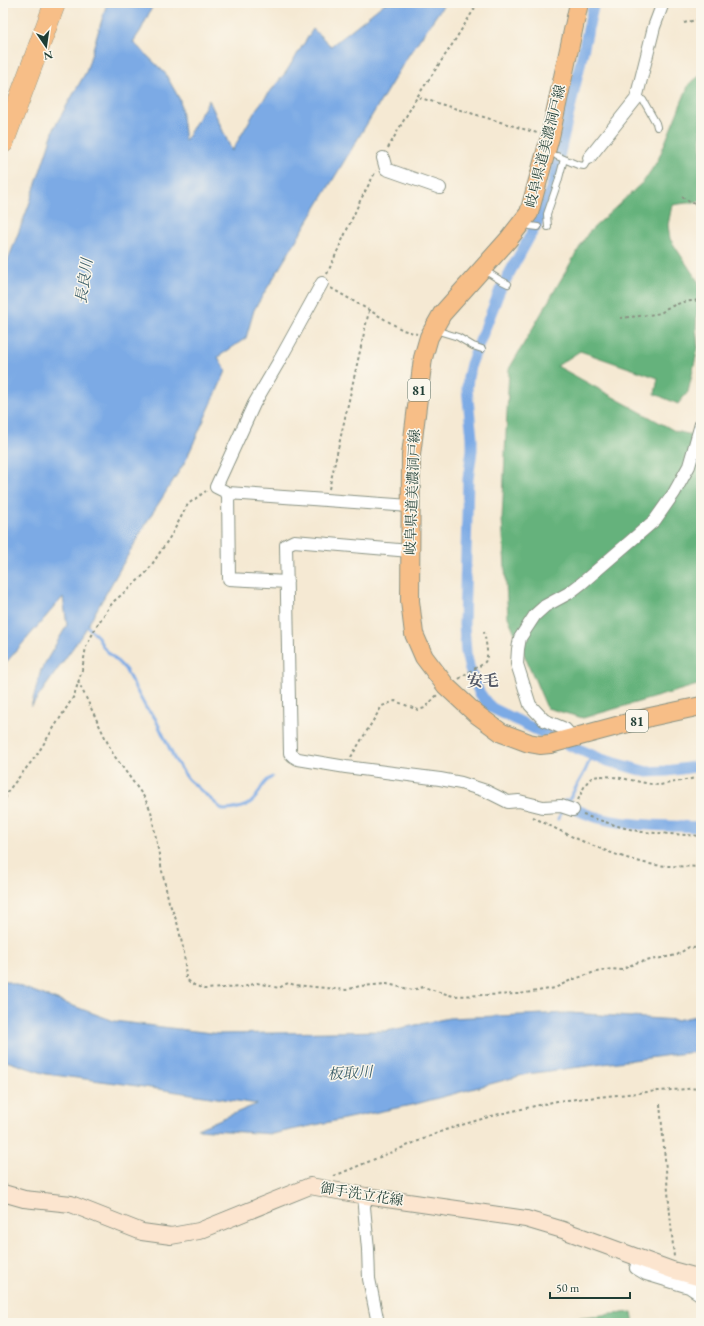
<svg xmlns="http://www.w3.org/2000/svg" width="704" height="1326" font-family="'EB Garamond','Noto Serif JP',serif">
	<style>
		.forest { fill: #65b27b; stroke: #427858 }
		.water { fill: #7baae5; stroke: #4d748c }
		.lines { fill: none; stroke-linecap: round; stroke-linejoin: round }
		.stream { stroke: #7baae5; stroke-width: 3 }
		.canal { stroke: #7baae5; stroke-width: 11 }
		.lane-casing { stroke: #8a9384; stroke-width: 8 }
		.street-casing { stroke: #8a9384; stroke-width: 14 }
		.secondary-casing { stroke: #8a9384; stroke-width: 18 }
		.primary-casing { stroke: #8a9384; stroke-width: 20 }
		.highway-casing { stroke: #8a9384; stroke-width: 22 }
		.path { stroke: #8a9384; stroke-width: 2; stroke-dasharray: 3 3; stroke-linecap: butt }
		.lane { stroke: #fff; stroke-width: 6 }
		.street { stroke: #fff; stroke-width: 12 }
		.secondary { stroke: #fce5cf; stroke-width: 16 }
		.primary { stroke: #f7be87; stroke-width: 18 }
		.highway { stroke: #f7be87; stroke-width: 21 }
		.labels { text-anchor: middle; stroke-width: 3; stroke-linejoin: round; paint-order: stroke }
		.shield { fill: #fbf7ec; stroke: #61756b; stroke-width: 1 }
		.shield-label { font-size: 13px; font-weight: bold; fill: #1f3d34 }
		.street-label { font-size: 14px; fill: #1f3d34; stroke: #fbf7ec }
		.water-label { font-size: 15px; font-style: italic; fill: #3b5e69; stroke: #fbf7ec }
		.quarter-label { font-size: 16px; font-weight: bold; fill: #565b68; stroke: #fbf7ec }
	</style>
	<rect width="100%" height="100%" fill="#fbf7ec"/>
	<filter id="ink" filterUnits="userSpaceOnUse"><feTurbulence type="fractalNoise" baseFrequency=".025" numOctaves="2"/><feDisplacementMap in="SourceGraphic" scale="8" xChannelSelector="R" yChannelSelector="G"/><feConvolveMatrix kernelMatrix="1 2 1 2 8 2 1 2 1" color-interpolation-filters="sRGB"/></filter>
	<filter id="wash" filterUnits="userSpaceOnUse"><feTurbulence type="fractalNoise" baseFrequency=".012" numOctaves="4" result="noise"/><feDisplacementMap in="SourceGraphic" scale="16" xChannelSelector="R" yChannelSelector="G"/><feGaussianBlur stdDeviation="0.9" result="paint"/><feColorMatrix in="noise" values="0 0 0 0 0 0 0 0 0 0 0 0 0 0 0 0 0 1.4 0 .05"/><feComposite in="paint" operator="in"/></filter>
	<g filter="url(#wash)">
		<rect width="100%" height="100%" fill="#f5e9d3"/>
		<path class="forest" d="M701 75V201L672 205 668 225 670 239 699 283 696 327 698 348 688 392 678 404 655 394 658 378 580 351 557 366 675 431 701 437V684L583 718 547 708 508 617 502 519 509 369 588 233 644 181 658 160 689 84Z
			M632 1312 634 1323H526Z"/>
		<path class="water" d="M107 3H154L141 30 133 42 165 73 180 100 185 141 209 100 232 151 257 108 286 72 313 29 331 46 385 3H445L408 56 254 310 246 338 218 357 226 371 185 462 148 520 84 632 31 707 41 670 67 625 63 597 3 666V273L29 205 55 126 86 72Z
			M3 980 114 1021 219 1034 387 1031 449 1018 570 1013 676 1020 701 1015V1051L527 1074 416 1104 272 1134 197 1129 257 1104 124 1084 46 1074 3 1060Z"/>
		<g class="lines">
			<path class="stream" d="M85 624 98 637 103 647 125 669 146 708 155 718 175 760 188 779 223 810C234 810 249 807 256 797 261 789 263 782 272 777
				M566 805 585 771 592 755
				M558 819 563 810"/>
			<path class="canal" d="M594 3 553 183 540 218 500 290 471 364 468 377 467 389 472 438V450L468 479 464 625 466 653 470 670 479 692 486 702 492 708 551 737 601 759 647 772 667 771 701 766
				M567 804C602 828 660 825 701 827"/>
		</g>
	</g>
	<g filter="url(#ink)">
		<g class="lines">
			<g class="lane-casing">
				<path id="lane" d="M636 99 643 100 656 123 657 127
					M557 156 578 165 584 166 589 158
					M525 222 530 226 538 227
					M548 227 547 214 558 182 564 159
					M484 270 500 280 508 284
					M435 330 458 337 473 346 482 349"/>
			</g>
			<g class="street-casing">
				<path id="street" d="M383 158 386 169 440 188
					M589 158 636 99 654 27 663 3
					M228 493 216 487 254 404 278 363 322 283
					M410 551 294 541 286 545 290 753 293 756 298 759 346 767 440 779 461 783 486 791 508 802 519 801 543 807 561 806 573 810
					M287 582 229 579 228 493 410 506
					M573 738 565 729 544 720 530 705 517 664 518 649 520 638 535 615 545 606 569 593 582 583 655 520 674 493 689 466 701 424
					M366 1196 364 1207 368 1249 369 1279 378 1323
					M639 1258 636 1268 646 1274 689 1287 701 1295"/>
			</g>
			<g class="secondary-casing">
				<path id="secondary" d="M3 1193 24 1199 71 1204 142 1232 171 1236 199 1231 310 1186 366 1196 526 1219 563 1230 672 1270 701 1278"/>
			</g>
			<g class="primary-casing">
				<path id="primary" d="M579 3 550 137 529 213 508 240 442 314 429 337 423 358 411 455 410 601 414 634 424 657 446 686 476 714 502 733 529 743 540 745 550 744 650 717 701 706"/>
			</g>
			<g class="highway-casing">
				<path id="highway" d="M3 143 55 3"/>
			</g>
			<path class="path" d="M478 3 450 48 417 97 537 133
				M684 23 696 20 701 17
				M388 148 417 97
				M682 197 692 203 701 205
				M327 274 360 201 376 171
				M331 288 403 330 417 334
				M620 318 649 315 661 313 667 308 683 302 701 300
				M329 489 369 311
				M459 679C485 658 492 672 484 632
				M78 681 113 754 144 797 151 811 162 871 169 902 177 922 184 952 186 979 194 985 204 989 243 987 257 983 279 988 288 983 295 985 346 990 360 986 387 984 413 990 423 987 453 996 519 994 555 988 569 981 592 973 611 969 622 970 635 963 677 955 689 947 694 948 699 944 701 938
				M351 757 382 706 395 701 418 710 425 708 437 695
				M578 800C581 794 585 783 590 779 602 770 645 785 660 785L701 777
				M3 804 8 791 36 756 74 696 82 670 86 647 97 625 113 602 133 585 147 572 172 534 188 504 206 491
				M583 815 621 827 642 832 701 836
				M533 817C569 836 609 855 649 864 666 867 684 866 701 867
				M660 1104 674 1257
				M334 1176 445 1130 495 1115 557 1101 658 1091 701 1088"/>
			<use href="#lane" class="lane"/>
			<use href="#street" class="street"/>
			<use href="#secondary" class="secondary"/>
			<use href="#primary" class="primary"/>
			<use href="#highway" class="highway"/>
		</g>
	</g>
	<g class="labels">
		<g class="shield">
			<rect x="408" y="379" width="22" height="22" rx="3"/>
			<rect x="626" y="710" width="22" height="22" rx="3"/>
		</g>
		<g class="shield-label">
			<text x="419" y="395">81</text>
			<text x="637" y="726">81</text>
		</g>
		<g class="street-label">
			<text transform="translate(545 146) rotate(-76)" y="5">岐阜県道美濃洞戸線</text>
			<text transform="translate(412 492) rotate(-88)" y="5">岐阜県道美濃洞戸線</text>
			<text transform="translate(362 1194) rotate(9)" y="5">御手洗立花線</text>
		</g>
		<g class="water-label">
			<text transform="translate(84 281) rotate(-82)" y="5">長良川</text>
			<text transform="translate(350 1073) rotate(-3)" y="5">板取川</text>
		</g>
		<g class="quarter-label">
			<text x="483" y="686">安毛</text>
		</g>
	</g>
	<rect width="704" height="1326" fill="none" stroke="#fbf7ec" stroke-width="16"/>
	<g transform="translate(46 46) rotate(167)" stroke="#fbf7ec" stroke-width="3" paint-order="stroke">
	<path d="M0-3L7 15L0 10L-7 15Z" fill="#1f3d34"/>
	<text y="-6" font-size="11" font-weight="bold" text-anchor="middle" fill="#1f3d34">N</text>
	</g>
	<path d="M550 1292v6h80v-6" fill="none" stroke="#1f3d34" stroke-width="2"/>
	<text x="556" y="1292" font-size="12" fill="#1f3d34" stroke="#fbf7ec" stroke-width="3" paint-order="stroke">50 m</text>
</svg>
